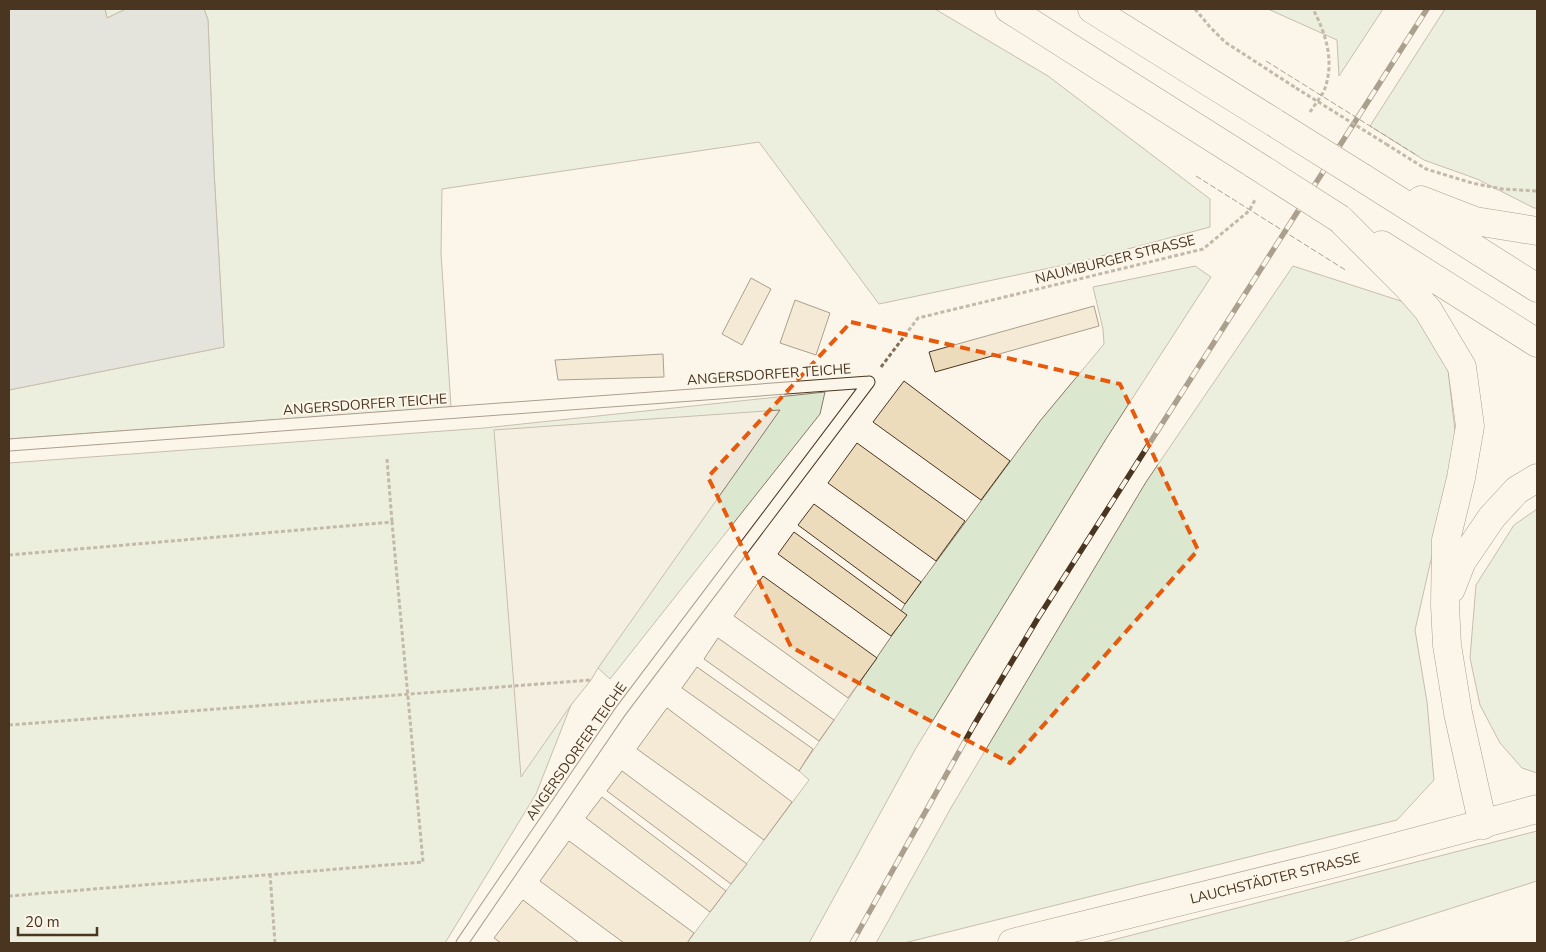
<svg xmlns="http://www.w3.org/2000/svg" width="1546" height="952" font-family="'Nunito Sans',sans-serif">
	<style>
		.green { fill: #dce7d0; stroke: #887966 }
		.parking { fill: #ede7d9; stroke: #887966 }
		.water { fill: #c9cecd; stroke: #887966 }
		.building { fill: #ecdcbc; stroke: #4a3520 }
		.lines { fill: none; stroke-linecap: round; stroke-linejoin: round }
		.lane-casing { stroke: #4a3520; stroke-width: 13 }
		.secondary-casing { stroke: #4a3520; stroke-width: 29 }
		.highway-casing { stroke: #4a3520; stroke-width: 29 }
		.path { stroke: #7f6f5c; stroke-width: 3; stroke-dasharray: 4 2.5; stroke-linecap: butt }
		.lane { stroke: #fbf6e9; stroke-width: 11 }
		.secondary { stroke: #fbf6e9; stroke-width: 28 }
		.highway { stroke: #fbf6e9; stroke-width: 28 }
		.rail-casing { stroke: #4a3520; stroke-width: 5.5 }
		.rail { stroke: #fbf6e9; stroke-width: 4; stroke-dasharray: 11; stroke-linecap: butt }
		.highway-bridge-casing { stroke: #4a3520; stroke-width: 29; stroke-linecap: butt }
		.path-bridge { stroke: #7f6f5c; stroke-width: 3; stroke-dasharray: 4 2.5; stroke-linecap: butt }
		.highway-bridge { stroke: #fbf6e9; stroke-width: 28 }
		.fence { stroke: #4a3520; stroke-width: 1; stroke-dasharray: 6 2.5; stroke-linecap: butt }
		.marked { fill: none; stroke: #e8590c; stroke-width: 4; stroke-dasharray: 10 6; stroke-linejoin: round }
		.labels { text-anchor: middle; stroke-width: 4; stroke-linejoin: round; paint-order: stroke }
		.street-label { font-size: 14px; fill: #4a3520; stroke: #fbf6e9 }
	</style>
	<rect width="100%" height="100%" fill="#fbf6e9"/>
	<path class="green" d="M105 9H126L107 18Z
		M204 9H935L1048 76 1210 199V227L1083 261 879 304 759 142 442 189 441 253 451 407 9 439V390L224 347 214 171 208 20Z
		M1268 9H1267H1383L1339 76 1337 40Z
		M1445 9H1537V208H1534L1477 179 1424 160 1370 126Z
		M1195 266 1211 277 1106 439 916 748 809 943H687L809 780 799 771 906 615 901 611 905 604 1040 421 1104 344 1103 329 1093 287Z
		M1293 266 1410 304 1447 361 1456 440 1443 507 1415 630 1427 702 1434 780 1397 820 904 943H876L952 806 1146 482Z
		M825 392 820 414 610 679 598 668 752 440 571 705 536 794 445 943H9V463L484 428Z
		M1537 509V773L1522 768 1500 743 1480 705 1470 658 1476 585 1514 525Z
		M1537 831V881L1342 943H1101Z"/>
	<path class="parking" d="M780 410 598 668 591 680 571 705 521 777 494 430Z"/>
	<path class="water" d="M9 9H105L107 18 126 9H204L208 20 214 171 224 347 9 390Z"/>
	<path class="building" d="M751 278 771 289 742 345 722 334Z
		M795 300 830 313 816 355 780 343Z
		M1094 306 1099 326 935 372 929 352Z
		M663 354 664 377 558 380 555 360Z
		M904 381 1010 461 981 500 873 422Z
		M857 443 965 521 936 561 828 483Z
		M814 504 921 582 905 604 798 525Z
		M794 532 907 615 891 636 778 554Z
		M763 576 877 658 848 698 734 616Z
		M718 638 834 720 819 741 704 659Z
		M697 667 813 749 799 771 682 688Z
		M667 708 792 802 764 840 637 749Z
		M622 771 747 864 731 884 607 791Z
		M602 797 726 891 710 912 586 818Z
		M569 841 694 933 687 943H624L540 881Z
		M523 900 579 943H501L494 938Z"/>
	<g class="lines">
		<g class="lane-casing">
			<path id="lane" d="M9 445 869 382
				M462 943 620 712 869 382"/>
		</g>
		<g class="secondary-casing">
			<g id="secondary">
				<path id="s1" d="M1012 943 1336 863 1537 809"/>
			</g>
		</g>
		<g class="highway-casing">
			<path id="highway" d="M1009 9 1254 164
				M1092 9 1275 123
				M1363 178 1537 288
				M1421 200 1475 221 1537 231
				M1340 219 1406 285 1428 310 1462 367 1470 426 1461 478 1446 540 1445 605 1447 645 1458 713 1483 825
				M1382 245 1537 343
				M1451 589 1462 561 1492 517 1517 490 1537 478"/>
		</g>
		<path class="path" d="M1195 9 1210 27 1225 42 1296 88
			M1310 112C1315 104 1324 94 1326 85 1334 58 1325 32 1313 9
			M1386 144 1426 169 1472 183 1502 189 1537 191
			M881 367 918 318 1203 249 1249 211 1256 198
			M387 459 392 522
			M9 555 392 522 423 862 9 896
			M9 725 591 680
			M270 874 275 943"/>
		<use href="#lane" class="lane"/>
		<use href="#secondary" class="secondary"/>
		<use href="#highway" class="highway"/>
		<g class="rail-casing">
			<path id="rail" d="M852 943 974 725 1038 618 1427 9"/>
		</g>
		<use href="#rail" class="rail"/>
		<g class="highway-bridge-casing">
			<path id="highway-bridge" d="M1275 123 1363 178
				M1254 164 1340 219"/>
		</g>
		<path class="path-bridge" d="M1296 88 1386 144"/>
		<use href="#highway-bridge" class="highway-bridge"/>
		<path class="fence" d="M1266 61 1418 156
			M1196 176 1347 271"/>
	</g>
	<path d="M0 0H1546V952H0ZM851 322 1120 384 1198 550 1010 763 791 647 708 477Z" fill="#fbf6e9" fill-opacity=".55" fill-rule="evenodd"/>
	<path class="marked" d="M851 322 1120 384 1198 550 1010 763 791 647 708 477Z"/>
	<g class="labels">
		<g class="street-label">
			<text transform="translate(1115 259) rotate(-14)" y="5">NAUMBURGER STRASSE</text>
			<text transform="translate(769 374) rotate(-4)" y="5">ANGERSDORFER TEICHE</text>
			<text transform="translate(365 404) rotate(-4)" y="5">ANGERSDORFER TEICHE</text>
			<text transform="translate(576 751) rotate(-55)" y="5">ANGERSDORFER TEICHE</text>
			<text dy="5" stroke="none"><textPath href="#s1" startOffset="271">LAUCHSTÄDTER STRASSE</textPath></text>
		</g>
	</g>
	<rect width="1546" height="952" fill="none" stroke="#4a3520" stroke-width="20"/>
	<path d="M18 927v8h79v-8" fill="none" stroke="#4a3520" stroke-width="2.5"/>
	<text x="25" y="927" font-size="15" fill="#4a3520" stroke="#fbf6e9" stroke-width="4" paint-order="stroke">20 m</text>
</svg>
